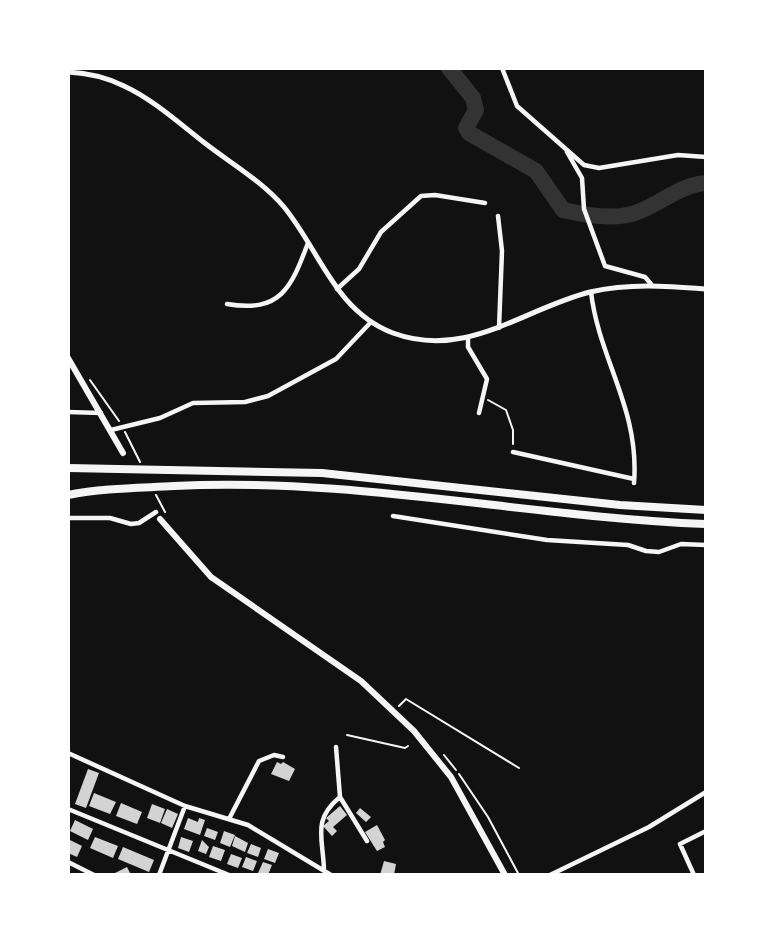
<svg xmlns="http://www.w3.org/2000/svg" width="774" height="943" font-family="Inter,sans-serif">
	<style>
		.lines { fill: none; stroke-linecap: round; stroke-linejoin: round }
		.river { stroke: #333; stroke-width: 16 }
		.building { fill: #d3d3d3 }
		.path { stroke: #f5f5f5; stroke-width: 2 }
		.minor { stroke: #f5f5f5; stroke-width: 4.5 }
		.tertiary { stroke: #f5f5f5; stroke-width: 5 }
		.secondary { stroke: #f5f5f5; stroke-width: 6 }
		.motorway { stroke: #f5f5f5; stroke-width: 8 }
	</style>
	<rect width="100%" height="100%" fill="#111"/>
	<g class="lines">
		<path class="river" d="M449 68 473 98 476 110 466 128 469 133 536 171 563 210C584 215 614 220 635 213 660 205 678 185 706 183"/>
	</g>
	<path class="building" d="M277 762 281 764 283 762 295 769 289 781 271 774Z
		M88 769 99 773 86 808 75 804Z
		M94 793 116 802 110 814 89 806Z
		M121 803 142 812 137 824 116 816Z
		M152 804 165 809 160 823 147 818Z
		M340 806 347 815 333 827 337 831 332 836 323 826 329 821 326 818Z
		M360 808 371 817 366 822 356 813Z
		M167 809 178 814 172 828 161 823Z
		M188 818 198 822 199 818 205 820 200 835 184 829Z
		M75 820 93 829 88 840 70 831Z
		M377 825 385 840 383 842 385 847 377 851 365 832Z
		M207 828 218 832 215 840 204 836Z
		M224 831 235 835 230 847 220 843Z
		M235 836 248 843 245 852 232 846Z
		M95 837 118 846 113 858 90 848Z
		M181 837 193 841 189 852 178 848Z
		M68 839 82 846 77 857 68 853Z
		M202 840 209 847 206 854 198 851Z
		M251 844 261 848 258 857 247 853Z
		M213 846 225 850 221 861 209 857Z
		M123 847 154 860 149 872 118 859Z
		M268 849 279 853 275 863 264 859Z
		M231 854 242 858 238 868 227 864Z
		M246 857 257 861 253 871 242 867Z
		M384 861 396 864 394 875H380Z
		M263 862 272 865 268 875 258 873Z
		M127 867 131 875H111Z"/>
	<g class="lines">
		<path class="path" d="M90 380 119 421
			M488 400 506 410 513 430V444
			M125 432 140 462
			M156 495 165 512
			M399 706 406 699 519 768
			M347 735 405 748 408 746
			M444 755 456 770
			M459 774 488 817 519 875"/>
		<path class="minor" d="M502 68 517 106 584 165 599 168 678 155 706 157
			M567 152 582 178 584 209 605 266 645 277 651 284
			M498 216 502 251 499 328
			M337 289 359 269 381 232 421 196 435 195 485 203
			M591 292C599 360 640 409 634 483
			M227 304C281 313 291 288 308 243
			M468 339V347L487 379 479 413
			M68 412 101 413
			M111 430 160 418 193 403 245 402 268 396 336 359 371 322
			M513 452 634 479
			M393 516 547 540 628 545 646 551 659 552 681 544 706 545
			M68 518H110L131 524 139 523 156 512
			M336 747 340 797 367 841
			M68 753 185 806 248 825 331 875
			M68 809 229 875
			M229 819 259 761 274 755 283 757
			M68 862 94 875
			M324 870C323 837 312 820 340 797
			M159 875 185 806
			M550 875 649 827 706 792
			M694 875 680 844 706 831"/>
		<path class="tertiary" d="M68 72C88 73 106 77 124 86 154 100 180 124 206 144 232 164 263 182 284 207 320 251 335 311 393 333 466 360 523 309 590 292 629 283 667 286 706 289"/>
		<path class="secondary" d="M68 358 123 453
			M160 519 211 577 361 681 414 731 451 777 505 875"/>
		<path class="motorway" d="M68 468 322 473 620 505 706 510
			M68 495C103 488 139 488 174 486 353 477 528 517 706 524"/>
	</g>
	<rect width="774" height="943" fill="none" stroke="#ffffff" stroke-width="140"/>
</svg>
